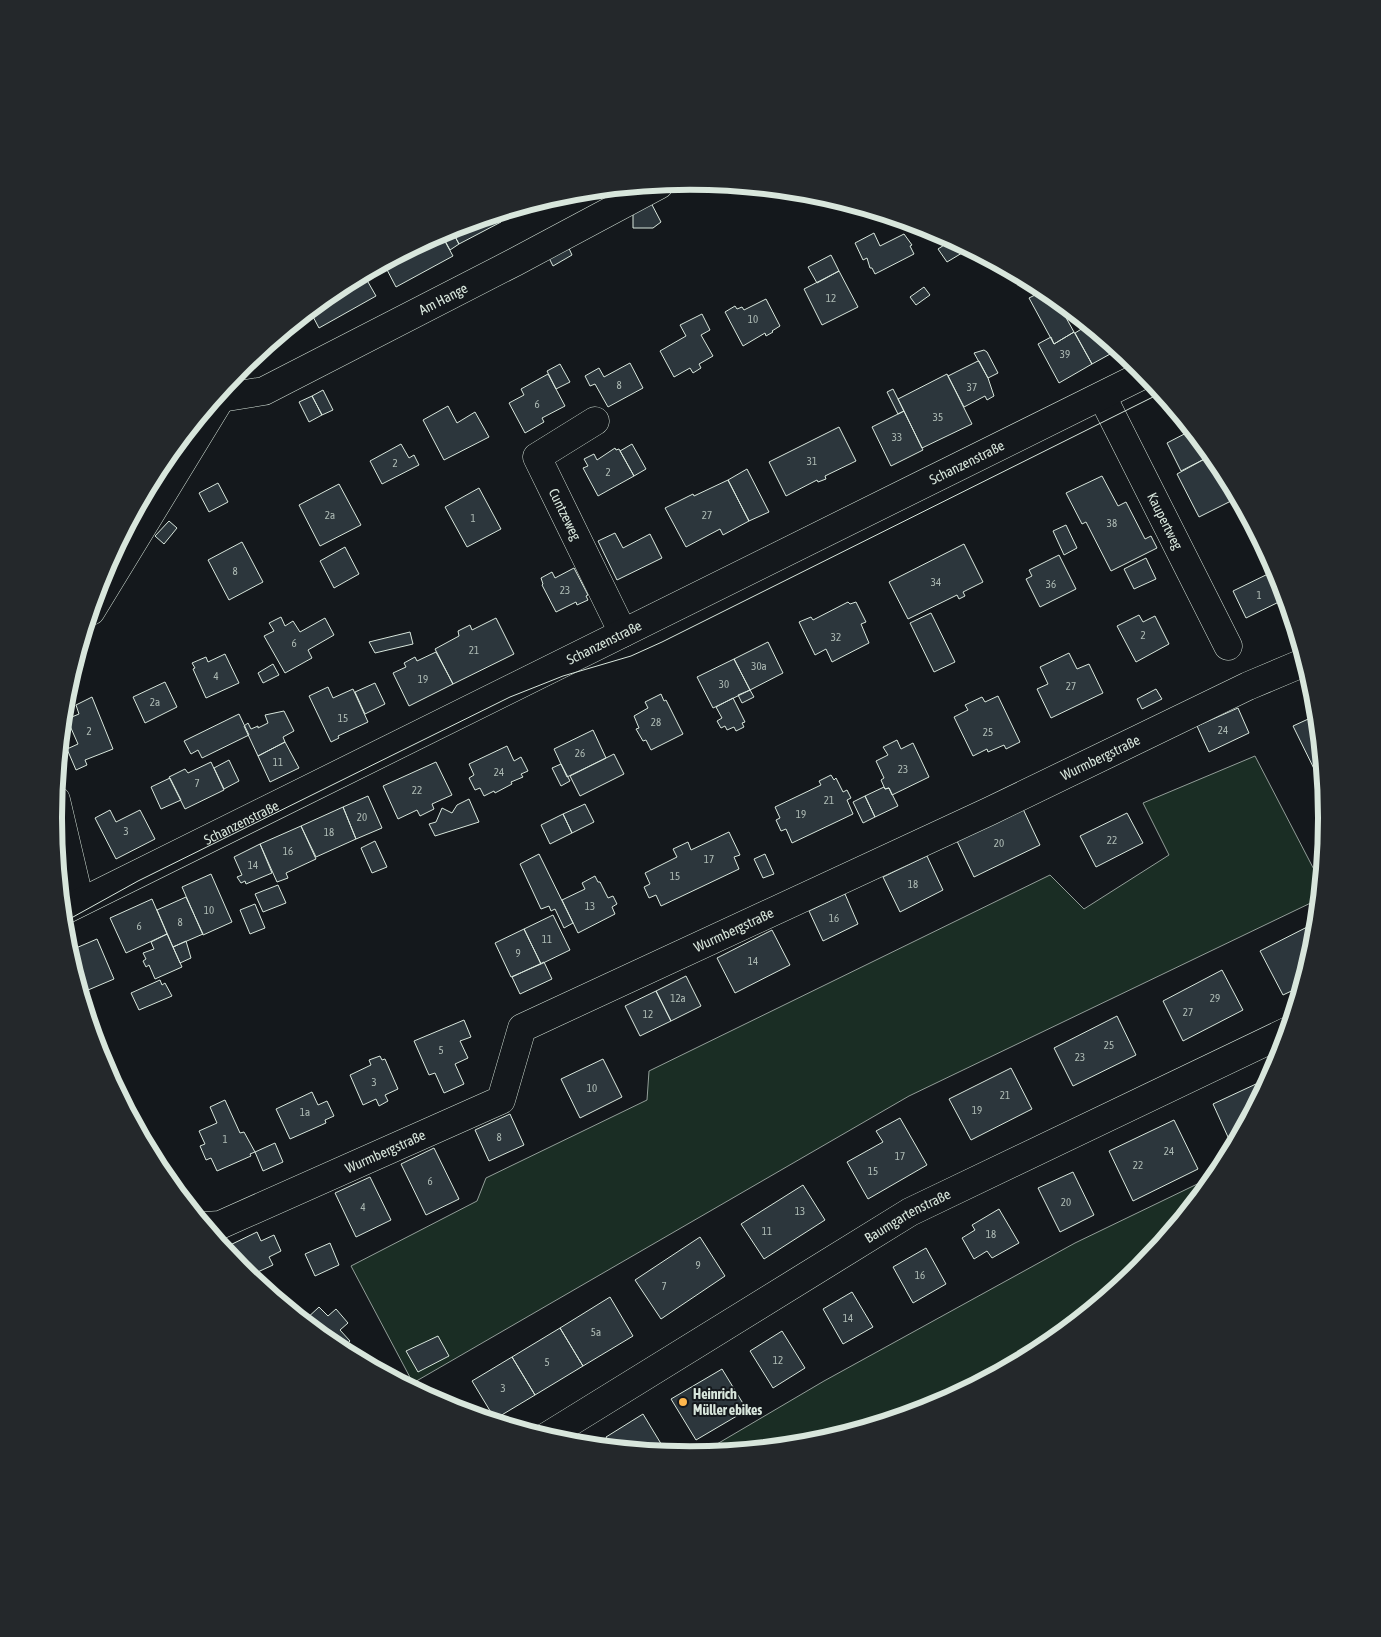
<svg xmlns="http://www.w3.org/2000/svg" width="1381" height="1637" font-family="'Asap Condensed',sans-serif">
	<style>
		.green { fill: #1a2d24; stroke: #939e99 }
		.building { fill: #2c363c; stroke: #d8e6dc }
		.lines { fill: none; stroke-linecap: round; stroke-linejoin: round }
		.minor-casing { stroke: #d8e6dc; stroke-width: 29 }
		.minor { stroke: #14181c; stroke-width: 28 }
		.tram { stroke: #d8e6dc; stroke-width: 1 }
		.poi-dot { fill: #ffb74d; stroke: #14181c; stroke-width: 2 }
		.labels { text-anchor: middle; stroke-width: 4; stroke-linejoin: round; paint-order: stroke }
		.number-label { font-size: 11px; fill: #adbab4 }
		.street-label { font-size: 14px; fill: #d8e6dc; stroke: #14181c }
		.poi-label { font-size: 14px; font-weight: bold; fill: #d8e6dc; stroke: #14181c; text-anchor: start }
		.rim { fill: none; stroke: #d8e6dc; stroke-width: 6 }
	</style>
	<rect width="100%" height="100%" fill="#14181c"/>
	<path class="green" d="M1255 756 1321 883 1319 899 909 1096 413 1383 351 1266 477 1201 486 1178 647 1100 649 1071 1050 875 1084 909 1169 855 1143 803Z
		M1218 1174 1141 1269 1044 1348 934 1407 814 1443 700 1454 824 1381 1075 1243Z"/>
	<path class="building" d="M650 201 661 222 653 228H633V210Z
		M498 215 501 222 459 244 451 229Z
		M451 229 459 244 450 250 441 233Z
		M874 233 880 246 904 234 912 245 910 246 914 254 875 274 872 268H870L867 258 863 260 855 243Z
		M442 236 453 256 396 287 384 264 426 241 427 244Z
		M952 240 964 246 967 250 947 262 938 249Z
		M567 244 572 255 553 266 547 254Z
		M831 255 839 271 817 283 808 267Z
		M839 271 858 307 822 325 804 289Z
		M366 273 364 275 376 296 319 328 310 311 337 289Z
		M924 287 930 295 916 305 910 297Z
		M1045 290 1055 298 1074 332 1054 344 1029 298Z
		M766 299 780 326 772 331 773 332 766 336 765 333 743 346 725 312 735 306 737 309 742 307 744 310Z
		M702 314 710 330 701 335 713 356 699 364 701 368 693 373 690 368 674 377 660 351 686 336 680 325Z
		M1088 325 1121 352 1114 356 1112 353 1092 364 1075 333Z
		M1074 332 1092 364 1059 383 1038 344 1051 337 1054 344Z
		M984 350 987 352 998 373 988 378 974 353Z
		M978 361H979L988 378 994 396 987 400 985 396 964 407 948 376Z
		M630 363 643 388 608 407 595 384 590 386 585 376 599 368 604 377Z
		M560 364 570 382 556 389 547 371Z
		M548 374 565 406 542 418 544 422 525 433 509 403 524 395 521 389Z
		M947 374 972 424 922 448 898 399Z
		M893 389 904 411 898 414 887 392Z
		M323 390 333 410 322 415 312 396Z
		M312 396 322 415 309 422 299 402Z
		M448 406 457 423 475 412 489 437 444 460 423 420Z
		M904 411 923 450 891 466 872 427Z
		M839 427 856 461 825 476 826 479 818 482 817 480 786 496 769 462Z
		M1192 430 1212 455 1181 471 1167 443Z
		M401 444 409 458 414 455 419 465 382 484 370 461Z
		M632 444 646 469 634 476 620 451Z
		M615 448 616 450 619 449 634 476 598 496 583 468 588 466 584 459 594 454 597 460Z
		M1212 455 1220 465 1237 498 1199 517 1177 474Z
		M747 469 769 512 749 521 728 480Z
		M1102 476 1118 506 1126 502 1145 539 1151 536 1157 548 1111 571 1086 522 1082 524 1066 493Z
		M728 480 749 521 723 535 720 529 686 547 665 508 693 494 694 496Z
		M218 483 228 502 209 512 199 493Z
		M339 484 361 525 320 546 299 505Z
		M479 488 501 529 467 547 445 507Z
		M169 521 177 528 164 544 155 536Z
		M1066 525 1077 548 1064 555 1053 531Z
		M615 533 623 548 650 534 662 558 617 580 598 541Z
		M242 542 263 582 229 600 208 560Z
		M964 544 983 582 963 592 965 596 959 599 957 595 908 619 889 582Z
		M345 547 359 574 334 588 320 561Z
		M1059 555 1076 589 1040 607 1026 579 1032 576 1029 570Z
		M1146 558 1156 579 1134 589 1124 569Z
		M574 568 588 595 586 596 588 600 577 605 576 602 556 612 542 585 543 584 541 578 552 572 555 578Z
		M1272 572 1285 599 1246 618 1233 591Z
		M848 602 850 604 856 602 866 622 861 624 869 643 832 662 826 649 815 655 799 622 811 617 813 620Z
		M931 613 955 662 934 672 910 623Z
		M1139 615 1143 622 1155 616 1169 644 1136 662 1117 626Z
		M281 617 285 626 293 621 300 632 325 618 334 635 308 650 312 658 285 673 264 636 274 631 269 623Z
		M496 618 514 654 453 684 435 649 459 636 458 631 470 625 472 630Z
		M410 632 413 644 375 653 369 642Z
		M768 642 783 673 750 690 734 659Z
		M436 652 453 684 409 706 393 673 406 667 404 663 415 657 417 661Z
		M1069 653 1077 669 1089 664 1103 693 1051 718 1037 689 1048 684 1040 667Z
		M225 654 239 683 206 698 193 669 195 668 192 663 206 657 208 662Z
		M734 659 750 690 713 708 697 677Z
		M273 664 279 675 263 683 258 673Z
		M165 682 177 707 145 723 133 697Z
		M375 683 385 704 365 714 355 692Z
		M328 687 333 698 353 689 368 722 338 736 339 738 331 742 309 696Z
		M1156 689 1162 699 1142 709 1137 699Z
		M750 690 754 697 742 703 738 695Z
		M661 694 664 701 666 700 683 734 651 750 646 740 643 741 636 729 639 728 634 716 648 708 645 702Z
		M998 696 1020 742 1006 749 1004 745 988 752 987 749 973 756 954 717 968 710 965 705 982 697 985 702Z
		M92 697 113 749 85 760 87 765 76 770 67 749 78 744 67 719 79 714 76 705Z
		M733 698 745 722 742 723 744 727 736 731 734 727 727 730 725 726 721 728 717 721 722 718 716 707Z
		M1238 708 1249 733 1209 752 1197 726Z
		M284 711 294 731 283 737 285 742 258 756 244 726 248 723 251 729 258 726V728L268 723 265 715Z
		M239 714 249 735 202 758 198 750 191 754 184 741Z
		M1317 715 1325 791 1293 726Z
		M593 730 606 758 567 777 554 749Z
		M897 740 901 749 913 743 929 777 892 795 889 788 885 789 881 780 884 778 876 761 888 755 883 747Z
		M285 742 299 768 270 782 258 756Z
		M507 746 514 761 521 757 528 771 521 774 523 777 511 782 512 784 495 793 494 791 484 796 480 788 475 790 469 778 474 775 469 764Z
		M614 754 624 774 580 796 570 776Z
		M229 760 239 781 224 789 214 768Z
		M211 762 224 790 185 809 169 777 185 769 188 773Z
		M436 762 452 795 432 804 434 809 420 816 417 810 398 819 383 786Z
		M561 764 570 781 561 786 552 768Z
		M831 775 834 780 836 778 843 792 847 790 851 798 847 800 853 814 792 843 786 829 781 831 776 820 780 818 775 807 821 785 819 781Z
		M170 778 181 800 161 809 151 787Z
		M884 787 885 789 889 788 898 806 875 817 865 796Z
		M368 796 382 828 356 839 343 807Z
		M865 796 875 817 863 823 853 802Z
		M469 799 479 822 435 836 429 824 436 822 442 808 452 813 457 805Z
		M585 804 594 822 572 833 563 814Z
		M343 807 356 839 316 857 301 826Z
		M1023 809 1040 845 974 877 957 841Z
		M110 810 116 822 140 810 155 839 116 859 95 818Z
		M1127 813 1143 843 1096 867 1080 836Z
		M563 814 572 833 550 844 541 825Z
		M301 826 316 859 286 873 288 878 277 882 260 844Z
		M729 832 740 855 734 857 739 869 661 906 656 895 649 898 644 887 650 884 645 873 677 857 673 849 688 842 691 850Z
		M375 841 387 867 372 873 361 848Z
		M260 844 272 873 246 884 245 881 241 883 237 877 242 875 234 857Z
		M539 854 573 923 564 928 555 909 551 911 549 906 541 909 520 864Z
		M765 854 774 874 763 878 754 859Z
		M927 856 943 890 900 912 883 877Z
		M211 874 232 922 203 935 182 887Z
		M595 876 598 882H600L608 898 613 896 617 904 612 907 615 914 578 933 562 900 585 889 582 883Z
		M278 885 286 903 263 912 255 894Z
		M845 894 858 924 823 941 809 911Z
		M186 897 203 934 173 947 157 910Z
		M152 899 167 934 126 953 110 918Z
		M255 904 265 928 250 934 240 910Z
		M553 915 570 950 541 964 524 929Z
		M1317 922 1315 943 1302 986 1283 995 1260 951Z
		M524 929 541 964 511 977 495 943Z
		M772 930 790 965 735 993 717 958Z
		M167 934 182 967 155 979 149 965 146 967 143 961 146 959 143 953 154 949 151 942Z
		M97 939 114 979 81 993 69 951Z
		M186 941 191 958 180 963 173 947Z
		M544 962 552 979 520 994 512 977Z
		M1222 970 1243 1010 1183 1041 1163 1001Z
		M686 976 701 1006 671 1021 656 991Z
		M160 980 162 985 165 983 172 996 139 1010 131 993Z
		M656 991 671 1021 640 1036 625 1006Z
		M1117 1016 1136 1055 1073 1086 1054 1048Z
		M464 1020 471 1037 460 1041 468 1058 455 1064 464 1084 444 1093 435 1073 429 1075 414 1041Z
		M380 1056 382 1060 385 1059 398 1089 385 1095 388 1101 379 1106 376 1099 363 1105 350 1075 371 1065 369 1060Z
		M603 1059 622 1097 580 1118 561 1079Z
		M1011 1068 1032 1109 971 1140 949 1099Z
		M1271 1077 1233 1148 1213 1104Z
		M312 1092 318 1105 327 1101 334 1116 325 1120 326 1123 290 1139 276 1109Z
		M225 1100 240 1133 244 1132 255 1152 250 1154 251 1156 217 1171 211 1158 206 1160 200 1146 205 1144 199 1131 217 1123 210 1107Z
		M510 1114 524 1145 489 1161 475 1130Z
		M900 1118 927 1165 868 1199 847 1162 883 1142 876 1131Z
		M1174 1120 1198 1169 1133 1201 1109 1151Z
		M275 1143 283 1162 263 1171 255 1152Z
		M434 1148 459 1199 426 1215 401 1164Z
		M1073 1172 1094 1215 1060 1232 1038 1188Z
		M370 1177 391 1220 356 1237 335 1193Z
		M803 1185 825 1220 764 1259 741 1224Z
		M999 1209 1019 1243 992 1258 987 1251 974 1259 962 1238 975 1230 972 1225Z
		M257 1232 261 1241 274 1235 281 1251 269 1257 273 1265 249 1276 240 1269 227 1253 230 1251 228 1246Z
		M700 1237 725 1276 661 1319 635 1280Z
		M330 1243 339 1265 315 1276 305 1254Z
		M926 1248 946 1284 913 1303 893 1267Z
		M852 1292 873 1327 843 1344 823 1309Z
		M610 1297 633 1336 583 1366 560 1328Z
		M319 1307 328 1316 336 1309 348 1323 340 1330 350 1341 340 1350 304 1321Z
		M560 1328 583 1366 535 1395 512 1357Z
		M782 1331 805 1368 773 1388 750 1351Z
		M438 1336 449 1356 418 1372 406 1351Z
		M512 1357 535 1395 495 1419 472 1381Z
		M722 1369 747 1410 696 1440 671 1399Z
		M643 1414 663 1447 655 1452 612 1448 606 1437Z"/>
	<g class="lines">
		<g class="minor-casing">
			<g id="minor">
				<path id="s1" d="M1102 396 1228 646"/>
				<path id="s2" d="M221 398 264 391 515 262 659 185"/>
				<path id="s3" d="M595 421 537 457 623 633"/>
				<path d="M91 611 221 398 227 384"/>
				<path d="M56 800 80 902"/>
				<path id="s4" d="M63 911 1145 374"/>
				<path id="s5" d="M205 1226 220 1225 501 1100 522 1028 990 811 1248 686 1305 662"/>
				<path id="s6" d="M546 1437 910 1212 1288 1031"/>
			</g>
		</g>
		<use href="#minor" class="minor"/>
		<path class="tram" d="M64 922 138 881 510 697 563 676 631 656 662 642 1161 393"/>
	</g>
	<circle class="poi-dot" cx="683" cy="1402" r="5"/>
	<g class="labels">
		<g class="number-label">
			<text x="831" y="302">12</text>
			<text x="753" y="323">10</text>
			<text x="1065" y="358">39</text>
			<text x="619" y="389">8</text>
			<text x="972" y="391">37</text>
			<text x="537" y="408">6</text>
			<text x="938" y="421">35</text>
			<text x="897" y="441">33</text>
			<text x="812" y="465">31</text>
			<text x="395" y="467">2</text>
			<text x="608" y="476">2</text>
			<text x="330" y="519">2a</text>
			<text x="707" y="519">27</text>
			<text x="473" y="522">1</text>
			<text x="1112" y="527">38</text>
			<text x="235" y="575">8</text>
			<text x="936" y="586">34</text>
			<text x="1051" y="588">36</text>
			<text x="565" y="594">23</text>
			<text x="1259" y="599">1</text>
			<text x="1143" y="639">2</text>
			<text x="836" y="641">32</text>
			<text x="294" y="647">6</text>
			<text x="474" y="654">21</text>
			<text x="759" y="670">30a</text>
			<text x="216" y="680">4</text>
			<text x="423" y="683">19</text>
			<text x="724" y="688">30</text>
			<text x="1071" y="690">27</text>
			<text x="155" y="706">2a</text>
			<text x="343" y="722">15</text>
			<text x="656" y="726">28</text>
			<text x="1223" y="734">24</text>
			<text x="89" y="735">2</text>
			<text x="988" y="736">25</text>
			<text x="580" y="757">26</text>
			<text x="278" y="766">11</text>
			<text x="903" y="773">23</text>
			<text x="499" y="776">24</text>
			<text x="197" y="787">7</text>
			<text x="417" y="794">22</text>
			<text x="829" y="804">21</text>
			<text x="801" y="818">19</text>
			<text x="362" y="821">20</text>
			<text x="126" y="835">3</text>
			<text x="329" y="836">18</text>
			<text x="1112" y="844">22</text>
			<text x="999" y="847">20</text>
			<text x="288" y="855">16</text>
			<text x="709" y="863">17</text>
			<text x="253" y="869">14</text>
			<text x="675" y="880">15</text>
			<text x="913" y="888">18</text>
			<text x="590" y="910">13</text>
			<text x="209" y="914">10</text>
			<text x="834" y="922">16</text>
			<text x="180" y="926">8</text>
			<text x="139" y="930">6</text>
			<text x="547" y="943">11</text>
			<text x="518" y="957">9</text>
			<text x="753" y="965">14</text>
			<text x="678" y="1002">12a</text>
			<text x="1215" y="1002">29</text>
			<text x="1188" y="1016">27</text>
			<text x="648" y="1018">12</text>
			<text x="1109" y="1049">25</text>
			<text x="441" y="1054">5</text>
			<text x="1080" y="1061">23</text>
			<text x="374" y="1086">3</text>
			<text x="592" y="1092">10</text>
			<text x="1005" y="1099">21</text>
			<text x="977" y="1114">19</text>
			<text x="305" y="1116">1a</text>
			<text x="499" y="1141">8</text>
			<text x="225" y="1143">1</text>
			<text x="1169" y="1155">24</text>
			<text x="900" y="1160">17</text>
			<text x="1138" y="1169">22</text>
			<text x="873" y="1175">15</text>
			<text x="430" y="1185">6</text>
			<text x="1066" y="1206">20</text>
			<text x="363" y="1211">4</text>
			<text x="800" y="1215">13</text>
			<text x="767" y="1235">11</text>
			<text x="991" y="1238">18</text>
			<text x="698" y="1269">9</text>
			<text x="920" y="1279">16</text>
			<text x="664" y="1290">7</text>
			<text x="848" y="1322">14</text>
			<text x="596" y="1336">5a</text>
			<text x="778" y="1364">12</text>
			<text x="547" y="1366">5</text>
			<text x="503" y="1392">3</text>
		</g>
		<g class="street-label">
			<text dy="5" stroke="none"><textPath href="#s2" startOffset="245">Am Hange</textPath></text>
			<text dy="5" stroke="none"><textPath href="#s4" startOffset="1009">Schanzenstraße</textPath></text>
			<text dy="5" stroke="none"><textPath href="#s3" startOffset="132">Cuntzeweg</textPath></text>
			<text dy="5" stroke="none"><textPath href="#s1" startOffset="140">Kaupertweg</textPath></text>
			<text dy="5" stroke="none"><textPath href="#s4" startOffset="604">Schanzenstraße</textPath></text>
			<text dy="5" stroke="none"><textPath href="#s5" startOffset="1036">Wurmbergstraße</textPath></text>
			<text dy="5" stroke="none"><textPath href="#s4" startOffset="199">Schanzenstraße</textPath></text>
			<text dy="5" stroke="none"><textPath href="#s5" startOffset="631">Wurmbergstraße</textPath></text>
			<text dy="5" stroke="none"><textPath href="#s5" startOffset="196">Wurmbergstraße</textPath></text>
			<text dy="5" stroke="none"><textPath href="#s6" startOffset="424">Baumgartenstraße</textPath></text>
		</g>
		<g class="poi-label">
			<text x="693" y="1399">Heinrich<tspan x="693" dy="16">Müller ebikes</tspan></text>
		</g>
	</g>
	<path d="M0 0H1381V1637H0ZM62 818a628 628 0 1 1 1256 0a628 628 0 1 1-1256 0Z" fill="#24282b" fill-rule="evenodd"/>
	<path class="rim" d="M62 818a628 628 0 1 1 1256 0a628 628 0 1 1-1256 0Z"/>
</svg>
